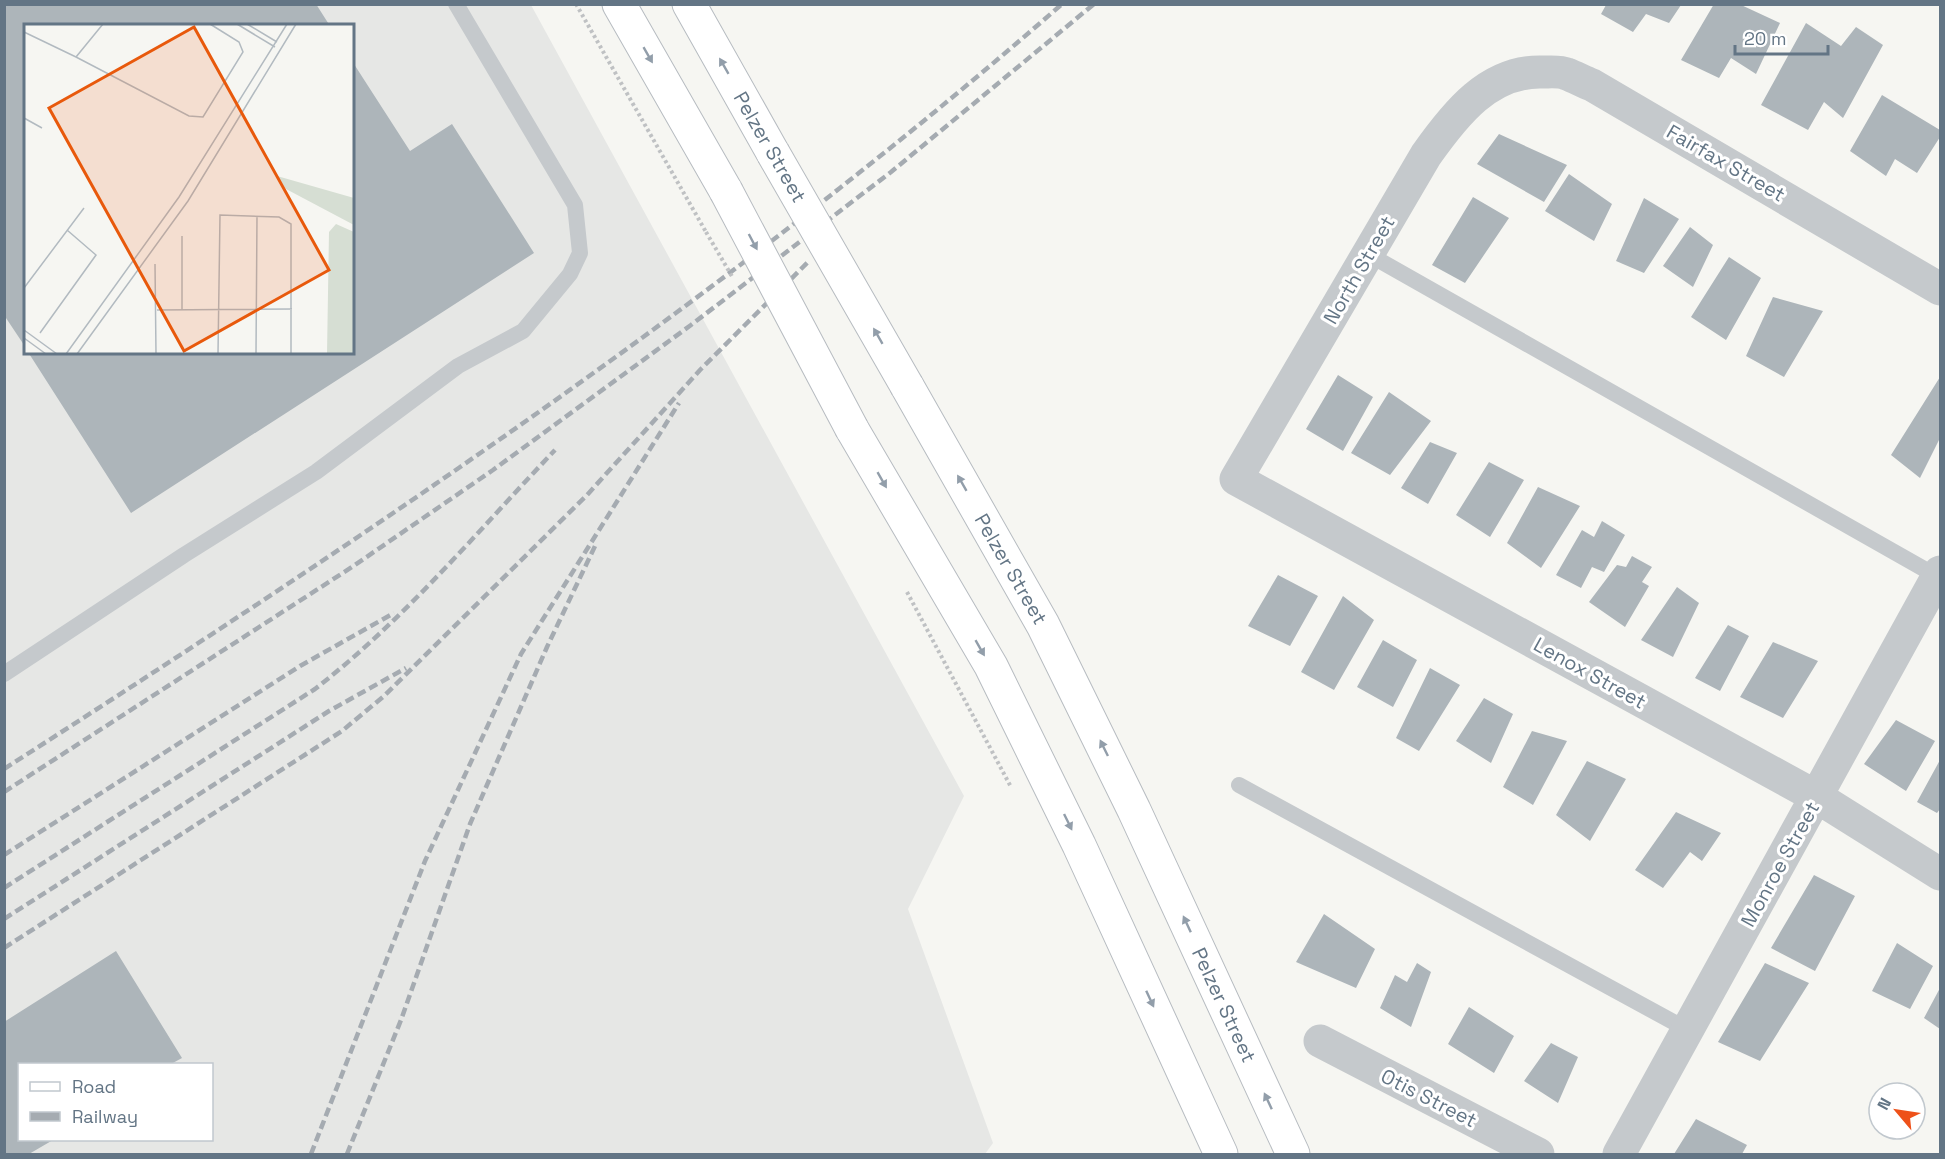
<svg xmlns="http://www.w3.org/2000/svg" width="1945" height="1159" font-family="'Space Grotesk',sans-serif">
	<style>
		.built { fill: #e6e7e5; fill-rule: evenodd }
		.building { fill: #adb5ba }
		.lines { fill: none; stroke-linecap: round; stroke-linejoin: round }
		.secondary-casing { stroke: #b7bcc1; stroke-width: 35 }
		.path { stroke: #bfc1c3; stroke-width: 4; stroke-dasharray: 3 3; stroke-linecap: butt }
		.lane { stroke: #c5c9cc; stroke-width: 16 }
		.street { stroke: #c5c9cc; stroke-width: 33 }
		.secondary { stroke: #fff; stroke-width: 33 }
		.rail { stroke: #a5abb1; stroke-width: 4.5; stroke-dasharray: 9 4.5; stroke-linecap: butt }
		.secondary-bridge-casing { stroke: #b7bcc1; stroke-width: 35; stroke-linecap: butt }
		.path-bridge { stroke: #bfc1c3; stroke-width: 4; stroke-dasharray: 3 3; stroke-linecap: butt }
		.secondary-bridge { stroke: #fff; stroke-width: 33 }
		.oneway { fill: #929eaa }
		.labels { text-anchor: middle; stroke-width: 6; stroke-linejoin: round; paint-order: stroke }
		.street-label { font-size: 20px; fill: #637585; stroke: #fff }
		.inset-road { fill: none; stroke: #b2bac0; stroke-width: 1.5 }
		.view { fill: #e8590c; fill-opacity: 0.15; stroke: #e8590c; stroke-width: 3 }
		.inset-edge { fill: none; stroke: #637585; stroke-width: 3 }
	</style>
	<rect width="100%" height="100%" fill="#f6f6f2"/>
	<path class="built" d="M5 5H531L964 796 908 909 993 1143 985 1154H5ZM26 26H352V352H26ZM20 1064H212V1140H20Z"/>
	<path class="building" d="M4 4H316L330 26H26V348L4 315Z
		M1714 4H1739L1780 23 1756 74 1731 58 1719 78 1681 60Z
		M1606 5H1681L1669 23 1646 14 1633 32 1601 14Z
		M1806 23 1841 46 1856 27 1883 45 1843 118 1824 102 1808 130 1761 105Z
		M352 61 410 151 452 124 534 253 131 513 28 352H352Z
		M1882 95 1940 130V137L1917 173 1895 159 1886 176 1850 151Z
		M1499 134 1567 165 1544 202 1477 164Z
		M1569 174 1612 204 1594 241 1545 211Z
		M1473 197 1509 218 1465 283 1432 265Z
		M1644 198 1679 219 1644 273 1616 261Z
		M1690 227 1713 245 1693 287 1663 266Z
		M1729 257 1761 278 1726 340 1691 317Z
		M1773 297 1823 311 1784 377 1746 356Z
		M1338 375 1373 397 1343 451 1306 429Z
		M1940 377V438L1920 478 1891 455Z
		M1389 392 1431 421 1390 475 1351 453Z
		M1430 442 1457 453 1428 504 1401 488Z
		M1489 462 1524 480 1490 537 1456 515Z
		M1538 487 1580 506 1541 568 1507 543Z
		M1602 521 1625 535 1604 572 1592 567 1581 588 1556 575 1582 530 1594 537Z
		M1632 556 1652 567 1642 582 1649 586 1625 627 1589 602 1617 565 1626 567Z
		M1278 575 1318 596 1290 646 1248 626Z
		M1677 587 1699 603 1673 657 1641 640Z
		M1343 596 1374 620 1334 690 1301 672Z
		M1728 625 1749 636 1720 691 1695 678Z
		M1383 640 1417 660 1393 707 1357 687Z
		M1773 642 1818 661 1783 718 1740 697Z
		M1430 668 1460 685 1419 751 1396 738Z
		M1484 698 1513 714 1491 763 1456 741Z
		M1896 720 1935 741 1906 791 1864 764Z
		M1532 731 1567 741 1533 805 1503 787Z
		M1940 760V809L1937 813 1917 802Z
		M1587 761 1626 779 1590 841 1556 815Z
		M1676 812 1721 833 1702 861 1690 852 1663 888 1635 870Z
		M1814 875 1855 896 1815 971 1771 948Z
		M1324 914 1375 949 1356 988 1296 962Z
		M1897 943 1933 966 1910 1009 1872 991Z
		M116 951 182 1058 171 1064H20V1140H53L29 1154H4V1022Z
		M1417 963 1431 972 1411 1027 1380 1008 1395 975 1407 982Z
		M1765 963 1809 983 1760 1061 1718 1042Z
		M1940 988V1029L1924 1018Z
		M1469 1007 1514 1036 1494 1073 1448 1044Z
		M1551 1043 1578 1057 1558 1103 1524 1081Z
		M1696 1119 1747 1145 1742 1154H1674Z"/>
	<g class="lines">
		<g class="secondary-casing">
			<path id="secondary" d="M619 4 726 191
				M689 4 773 153
				M907 386 1043 625 1134 810 1293 1154
				M852 429 991 666 1079 845 1221 1154"/>
		</g>
		<path class="path" d="M576 4 706 232
			M907 592 1011 787"/>
		<path class="lane" d="M1368 254 1940 578
			M4 674 184 555 316 472 458 366 523 331 570 274 580 253 575 205 456 4
			M1239 785 1688 1030"/>
		<path class="street" d="M1940 289 1592 85C1584 82 1575 77 1567 74 1560 71 1551 72 1543 72 1489 70 1455 114 1426 155L1236 479 1817 797 1940 874
			M1320 1041 1538 1154
			M1619 1154 1940 572"/>
		<use href="#secondary" class="secondary"/>
		<path class="rail" d="M4 769C370 534 734 291 1062 4
			M4 792 352 567 493 470 691 325 891 172 1094 4
			M4 855 300 666 394 613
			M4 888 315 689C404 620 478 531 555 450
			M4 919 329 711 406 668
			M4 948 342 731 384 696 587 495 700 370 808 262
			M311 1154 425 861 521 654 679 403
			M347 1154 401 1020 470 824 547 647 596 544"/>
		<g class="secondary-bridge-casing">
			<path id="secondary-bridge" d="M773 153 907 386
				M726 191 852 429"/>
		</g>
		<path class="path-bridge" d="M706 232 733 278"/>
		<use href="#secondary-bridge" class="secondary-bridge"/>
	</g>
	<defs><path id="oneway-solid" d="M-6-.8H1V-3.2L6.5 0L1 3.2V.8H-6Z" transform="scale(1.5)"/></defs>
	<g class="oneway">
		<use href="#oneway-solid" transform="translate(648 55) rotate(60)"/>
		<use href="#oneway-solid" transform="translate(724 66) rotate(-120)"/>
		<use href="#oneway-solid" transform="translate(753 242) rotate(62)"/>
		<use href="#oneway-solid" transform="translate(878 336) rotate(-120)"/>
		<use href="#oneway-solid" transform="translate(882 480) rotate(60)"/>
		<use href="#oneway-solid" transform="translate(962 483) rotate(-120)"/>
		<use href="#oneway-solid" transform="translate(980 648) rotate(60)"/>
		<use href="#oneway-solid" transform="translate(1104 748) rotate(-116)"/>
		<use href="#oneway-solid" transform="translate(1068 822) rotate(64)"/>
		<use href="#oneway-solid" transform="translate(1187 924) rotate(-115)"/>
		<use href="#oneway-solid" transform="translate(1150 999) rotate(65)"/>
		<use href="#oneway-solid" transform="translate(1268 1101) rotate(-115)"/>
	</g>
	<g class="labels">
		<g class="street-label">
			<text transform="translate(770 147) rotate(60)" y="7">Pelzer Street</text>
			<text transform="translate(1726 163) rotate(30)" y="7">Fairfax Street</text>
			<text transform="translate(1359 270) rotate(-60)" y="7">North Street</text>
			<text transform="translate(1011 569) rotate(60)" y="7">Pelzer Street</text>
			<text transform="translate(1590 673) rotate(29)" y="7">Lenox Street</text>
			<text transform="translate(1780 864) rotate(-61)" y="7">Monroe Street</text>
			<text transform="translate(1224 1005) rotate(65)" y="7">Pelzer Street</text>
			<text transform="translate(1429 1098) rotate(27)" y="7">Otis Street</text>
		</g>
	</g>
	<g transform="translate(24 24)">
		<rect width="330" height="330" fill="#f6f6f2"/>
		<path d="M253 152 330 174V201L262 165ZM312 200 330 208V330H303L305 208Z" fill="#d6ded3"/>
		<path class="inset-road" d="M213 0 251 23M223 0 253 18M0 8 52 33 79 0M52 33 165 92 179 93 219 28 215 18 186 0M0 94 18 104M158 212V286M131 240 132 330M0 264 60 184M133 286 268 285M0 306 33 330M16 309 72 231 43 206M0 314 22 330M42 330 155 173 263 0M53 330 164 177 272 0M194 330 196 191 255 193 267 200V330M232 330 233 192"/>
		<path class="view" d="M170 3 305 246 160 327 25 84Z"/>
		<rect width="330" height="330" class="inset-edge"/>
	</g>
	<rect width="1945" height="1159" fill="none" stroke="#637585" stroke-width="12"/>
	<rect x="18" y="1063" width="195" height="78" fill="#ffffff" stroke="#c1c8ce" stroke-width="1.5"/>
	<rect x="30" y="1082" width="30" height="9" fill="#ffffff" stroke="#c1c8ce" stroke-width="1.5"/>
	<text x="72" y="1093" font-size="18" fill="#637585">Road</text>
	<rect x="30" y="1112" width="30" height="9" fill="#a5abb1" stroke="#c1c8ce" stroke-width="1.5"/>
	<text x="72" y="1123" font-size="18" fill="#637585">Railway</text>
	<g transform="translate(1897 1111) rotate(299)"><circle r="28" fill="#ffffff" stroke="#c1c8ce" stroke-width="1.5"/>
	<path d="M0-4.5L10 22L0 15L-10 22Z" fill="#ee5119"/>
	<text y="-9" font-size="16" font-weight="bold" text-anchor="middle" fill="#637585">N</text>
	</g>
	<path d="M1735 45v9h93v-9" fill="none" stroke="#637585" stroke-width="3"/>
	<text x="1744" y="45" font-size="18" fill="#637585" stroke="#ffffff" stroke-width="4.5" paint-order="stroke">20 m</text>
</svg>
